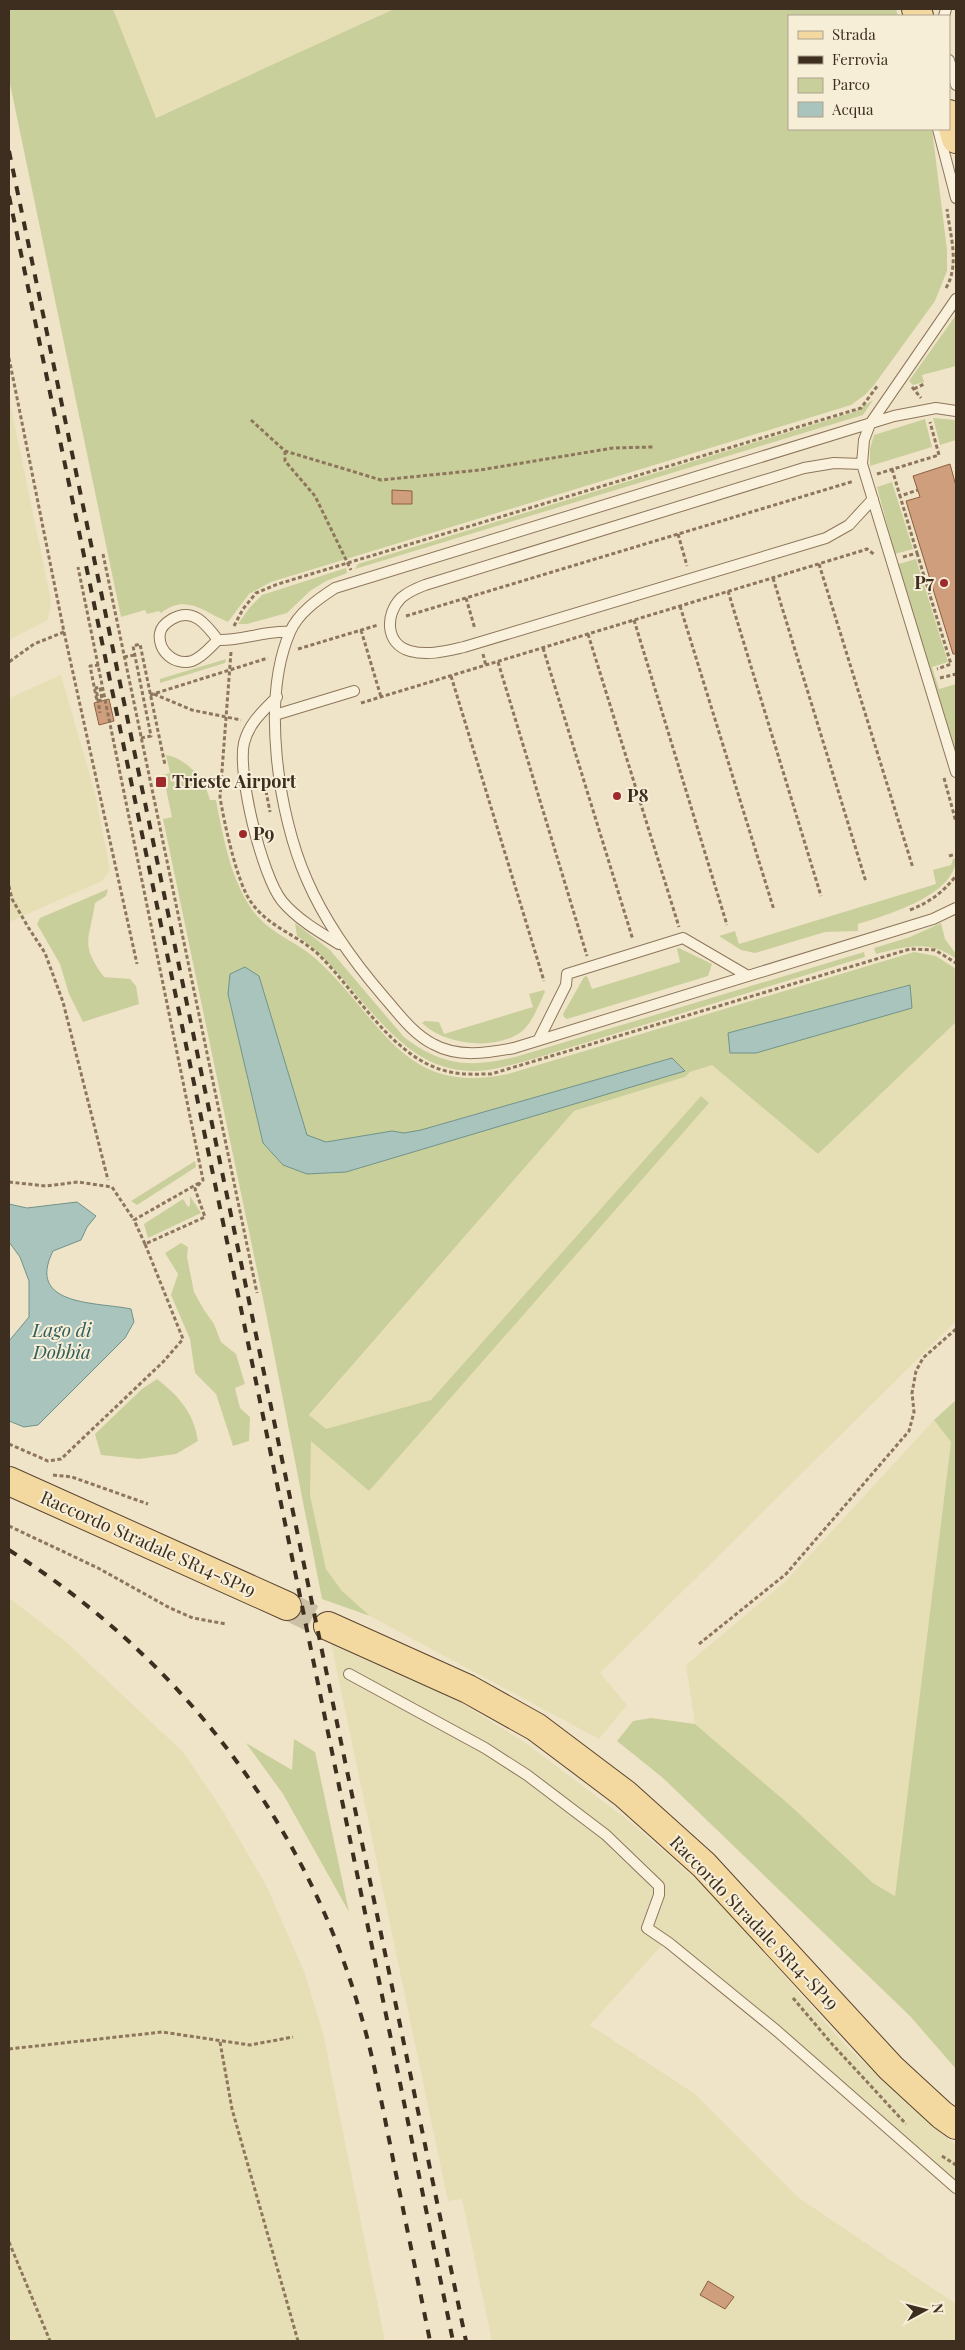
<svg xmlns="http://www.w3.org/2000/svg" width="965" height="2350" font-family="'Playfair Display',serif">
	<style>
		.farmland { fill: #e6deb5 }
		.green { fill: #c9cf9b; fill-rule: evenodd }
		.water { fill: #a9c4bc; stroke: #6f938a }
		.building { fill: #cf9f7d; stroke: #8d5f41 }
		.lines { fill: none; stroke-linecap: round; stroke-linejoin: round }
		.primary-tunnel { stroke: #ccc0a6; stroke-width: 28; stroke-dasharray: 28 14; stroke-linecap: butt }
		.lane-casing { stroke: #8d765c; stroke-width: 12 }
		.primary-casing { stroke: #5b4430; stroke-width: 30 }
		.path { stroke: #8d765c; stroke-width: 3; stroke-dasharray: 4 2.5; stroke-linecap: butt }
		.lane { stroke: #faf1dc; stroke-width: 10 }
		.primary { stroke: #f3d9a0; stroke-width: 28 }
		.rail { stroke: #3d2e20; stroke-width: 4; stroke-dasharray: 9 9; stroke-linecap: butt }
		.poi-dot { fill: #9e2a2b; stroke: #f7eed8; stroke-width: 2 }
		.labels { text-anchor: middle; stroke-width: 4; stroke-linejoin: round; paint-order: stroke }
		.poi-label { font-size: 18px; font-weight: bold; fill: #3d2e20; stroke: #f7eed8; text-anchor: start }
		.street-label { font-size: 18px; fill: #3d2e20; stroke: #f7eed8 }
		.water-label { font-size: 19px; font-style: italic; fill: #2f5d5a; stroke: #f7eed8 }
	</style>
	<rect width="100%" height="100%" fill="#f0e4c8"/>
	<path class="farmland" d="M113 9H394L155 118Z
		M9 397 51 601 48 620 9 640Z
		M61 675 95 793 110 870 102 881 9 922V698Z
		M956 1022V1321L600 1673 627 1705 599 1739 370 1616 342 1591 326 1569 310 1495 311 1440 369 1491 701 1096 431 1400 326 1430 309 1416 574 1111 665 1083 685 1077 690 1072 712 1065 818 1154Z
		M934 1420 951 1441 895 1896 873 1883 792 1807 695 1724 686 1665 786 1581Z
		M9 1598 65 1641 183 1752 221 1808 266 1885 304 1971 323 2033 385 2341H9Z
		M330 1638 444 1693 523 1741 629 1821 709 1891 849 2049 956 2146V2191L765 2024 662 1945 590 2025 695 2094 799 2198 956 2304V2341H492L462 2199 448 2201Z"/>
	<path class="green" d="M9 9H113L156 118 394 9H896L898 16H789V129H932L947 250V271L935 301 874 385 866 394 851 405 271 582 249 594 228 622C204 612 186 593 161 613L159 611 147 614 145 610 121 617 9 79Z
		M956 315V366L922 375 924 382 913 385 909 381Z
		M873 400 863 415 355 569 358 564 854 412Z
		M933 418 956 420V440L940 445Z
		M925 419 932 447 870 466V449L874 435Z
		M892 482 913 549 895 554 877 487Z
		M916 559 948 662 932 667 939 689 956 684V754L898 564Z
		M346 568 347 573 326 581 310 591 287 613 247 624H238L250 607 262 595Z
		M226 659 225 663 160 683V679Z
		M166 755C188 759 205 780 210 800H216C223 836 230 877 251 908 266 932 296 941 316 959 382 1018 401 1097 508 1074L914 952 936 956 956 969V1022L818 1154 712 1065 690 1072 685 1077 665 1083 574 1111 309 1415 326 1429 431 1400 701 1096 709 1103 369 1491 311 1441 310 1495 326 1569 342 1591 370 1616 322 1599 267 1318 163 819 172 817 163 775 170 773ZM245 967 259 976 307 1136 326 1142 392 1131 404 1133 421 1130 672 1058 684 1071 346 1172 307 1174 283 1165 263 1143 228 994ZM909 985 912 1008 756 1053 730 1052 728 1033Z
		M956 858C956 895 887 915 858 924V931L825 932 755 953 741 950 719 936 735 931 739 944 936 884 933 870 951 865 953 859Z
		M108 889 106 896 95 903C90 939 79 944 104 977L130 979 136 986 139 1004 83 1022 69 994 60 964 37 924 40 918Z
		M295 923 330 950 404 1037C444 1068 475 1068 522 1055L864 952 865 957 523 1062C506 1066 489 1072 471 1071 392 1070 356 975 297 936Z
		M941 923 945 939 956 954V959C930 939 905 947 876 954L874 948 910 937Z
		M679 948 712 964 708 976 567 1019 564 1017 563 1014 584 977 587 976 592 989 680 962 677 949Z
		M544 990 545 992C539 1004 532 1024 521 1032 495 1051 445 1045 422 1023L425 1021 439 1022 444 1034 533 1007 529 994Z
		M195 1161 196 1167 137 1205 131 1201Z
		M190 1196 201 1213 148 1238 144 1224 183 1199 188 1207 190 1205Z
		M181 1243 188 1247 187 1257 194 1292 204 1310 214 1324 221 1342 236 1354 245 1384 235 1388 240 1408 250 1417 249 1441 233 1446 216 1394 195 1373 190 1339 171 1295 178 1274 165 1253Z
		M157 1379C179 1396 194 1413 198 1441L176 1454 139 1459 101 1455 95 1434 142 1389Z
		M956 1400V2069L910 2016 663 1778 617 1741 633 1721 651 1718 695 1724 792 1807 873 1883 895 1896 951 1442 934 1420Z
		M294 1739 315 1752 349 1912 283 1794 246 1743 292 1770Z"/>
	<path class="water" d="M245 967 259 976 307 1135 326 1142 392 1131 404 1133 421 1130 672 1058 685 1071 346 1172 307 1174 283 1165 263 1143 228 994 230 974Z
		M910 985 912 1008 756 1053H730L728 1033Z
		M77 1202 96 1216 87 1227 81 1240 53 1251C25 1307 99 1302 131 1309L134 1322 125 1338 38 1425 24 1427 9 1421V1341L29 1317V1281L20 1257 9 1242V1204L27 1208Z"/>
	<path class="building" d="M950 464 956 486V654H953L906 501 920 497 913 476Z
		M392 490 412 491V504H392Z
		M109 699 114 721 99 725 94 703Z
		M708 2281 734 2297 725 2309 700 2295Z"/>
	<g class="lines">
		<path class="primary-tunnel" d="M287 1606 328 1626"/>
		<g class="lane-casing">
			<path id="lane" d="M944 16 946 9
				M949 60 956 85
				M938 129 956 198
				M956 299 870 424 864 440 862 464 956 772
				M956 411 936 408 894 416 335 588C318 599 298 613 290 632 261 699 278 815 307 880 326 924 353 961 384 997 399 1014 412 1033 433 1044 458 1058 487 1053 514 1048L933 919 956 908
				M862 464 834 463 804 468 425 585C417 588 408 592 401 598 385 614 385 644 410 651 428 656 446 651 464 647L826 538 849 525 873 499
				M218 640C210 647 203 657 192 661 175 666 157 651 160 633 161 627 167 622 172 619 193 607 206 624 218 640 243 641 265 630 290 632
				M277 697C263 711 249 723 244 743 237 774 262 876 282 901 297 919 319 932 339 944
				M275 715 354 691
				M539 1039 566 985 567 974 683 938 748 976
				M349 1674 485 1748 527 1775 606 1835 659 1886V1895L647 1928 669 1943 777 2031 956 2188"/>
		</g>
		<g class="primary-casing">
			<path id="primary" d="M916 9 919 16
				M949 114 956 139
				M9 1481 287 1606
				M328 1626 468 1689 536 1727 625 1794 704 1865 891 2068 942 2115 956 2125"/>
		</g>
		<path class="path" d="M946 288C960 264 950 235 947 209
			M9 358 64 632 34 644 9 662
			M912 387 921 398
			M914 389 924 384
			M251 420 285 451 381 480 480 470 613 448 653 447
			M285 451V461L315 496 351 570
			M892 469 900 496
			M877 474 939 455 930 422
			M678 534 687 566
			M917 553 951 664 937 669
			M103 554 257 1293
			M903 557 917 553 900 496 918 490
			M819 564 913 868
			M773 578 866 882
			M728 591 821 896
			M466 598 475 629
			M680 606 774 910
			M406 616 854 481
			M634 620 727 925
			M234 626 243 609 256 593 278 584 861 408 878 385
			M361 630 381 697
			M64 632 137 964
			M588 634 679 927
			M543 648 633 940
			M298 649 378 625
			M231 652 220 797C224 822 237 883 251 902 268 927 298 935 319 955 358 993 393 1060 450 1072 463 1075 477 1074 491 1074L910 949 935 950 956 963
			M483 654 486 666
			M124 657 135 655
			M498 662 587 956
			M99 665 90 666 97 701 102 700 100 687 96 688 100 713
			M451 676 544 981
			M940 678 956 674
			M154 694 192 710 241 720
			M150 695 268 658
			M361 703 861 551 867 549 875 555
			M141 738 151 736 133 646 140 644 165 765
			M944 778 956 822
			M266 791 270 812
			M949 856 956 854
			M9 886 12 899 28 927 45 953 63 1002 108 1180
			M910 910C930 902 942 893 956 876
			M9 1182 46 1186 78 1182 112 1187 134 1220
			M145 1244 134 1220 199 1183
			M9 1444 48 1461 61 1459 163 1362 183 1339 145 1244 205 1217 195 1189 203 1180 78 567
			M53 1475 72 1477 148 1504
			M9 1526 98 1568 170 1608 193 1618 226 1624
			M699 1644 786 1574 909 1431 914 1412 912 1393 916 1371 923 1358 956 1329
			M793 1998 832 2044 906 2124
			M220 2042 232 2109 298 2341
			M9 2049 162 2032 250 2045 293 2037
			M942 2156 956 2165
			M9 2242 50 2341"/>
		<use href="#lane" class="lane"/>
		<use href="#primary" class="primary"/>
		<path class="rail" d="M9 151 466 2341
			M9 196 239 1299 453 2341
			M9 1550C177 1656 305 1819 360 2012 373 2055 381 2100 390 2144 403 2210 417 2276 430 2341"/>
	</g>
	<g class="poi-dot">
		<circle cx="944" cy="583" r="5"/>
		<rect x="155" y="776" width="12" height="12" rx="2.5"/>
		<circle cx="617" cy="796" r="5"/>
		<circle cx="243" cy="834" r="5"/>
	</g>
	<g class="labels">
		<g class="poi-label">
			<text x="934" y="589" text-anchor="end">P7</text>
			<text x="172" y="788">Trieste Airport</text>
			<text x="627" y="802">P8</text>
			<text x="253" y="840">P9</text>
		</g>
		<g class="street-label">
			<text transform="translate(148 1544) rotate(24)" y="6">Raccordo Stradale SR14-SP19</text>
			<text transform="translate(754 1923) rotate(46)" y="6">Raccordo Stradale SR14-SP19</text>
		</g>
		<g class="water-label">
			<text x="62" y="1337">Lago di<tspan x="62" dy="22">Dobbia</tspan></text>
		</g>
	</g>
	<rect width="965" height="2350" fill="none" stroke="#3d2e20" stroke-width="20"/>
	<rect x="788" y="15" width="162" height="115" fill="#f7eed8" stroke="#ada18e"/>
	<rect x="798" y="31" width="25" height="8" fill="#f3d9a0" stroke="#ada18e"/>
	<text x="832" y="40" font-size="15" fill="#3d2e20">Strada</text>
	<rect x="798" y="56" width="25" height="8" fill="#3d2e20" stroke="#ada18e"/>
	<text x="832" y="65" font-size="15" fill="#3d2e20">Ferrovia</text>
	<rect x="798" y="78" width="25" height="15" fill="#c9cf9b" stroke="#ada18e"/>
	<text x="832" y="90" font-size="15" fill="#3d2e20">Parco</text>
	<rect x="798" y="102" width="25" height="15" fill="#a9c4bc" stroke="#ada18e"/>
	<text x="832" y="115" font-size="15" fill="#3d2e20">Acqua</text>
	<g transform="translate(925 2310) rotate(83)" stroke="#f7eed8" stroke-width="4" paint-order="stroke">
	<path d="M0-4L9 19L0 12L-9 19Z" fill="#3d2e20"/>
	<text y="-8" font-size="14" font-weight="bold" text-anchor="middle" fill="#3d2e20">N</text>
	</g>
</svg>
